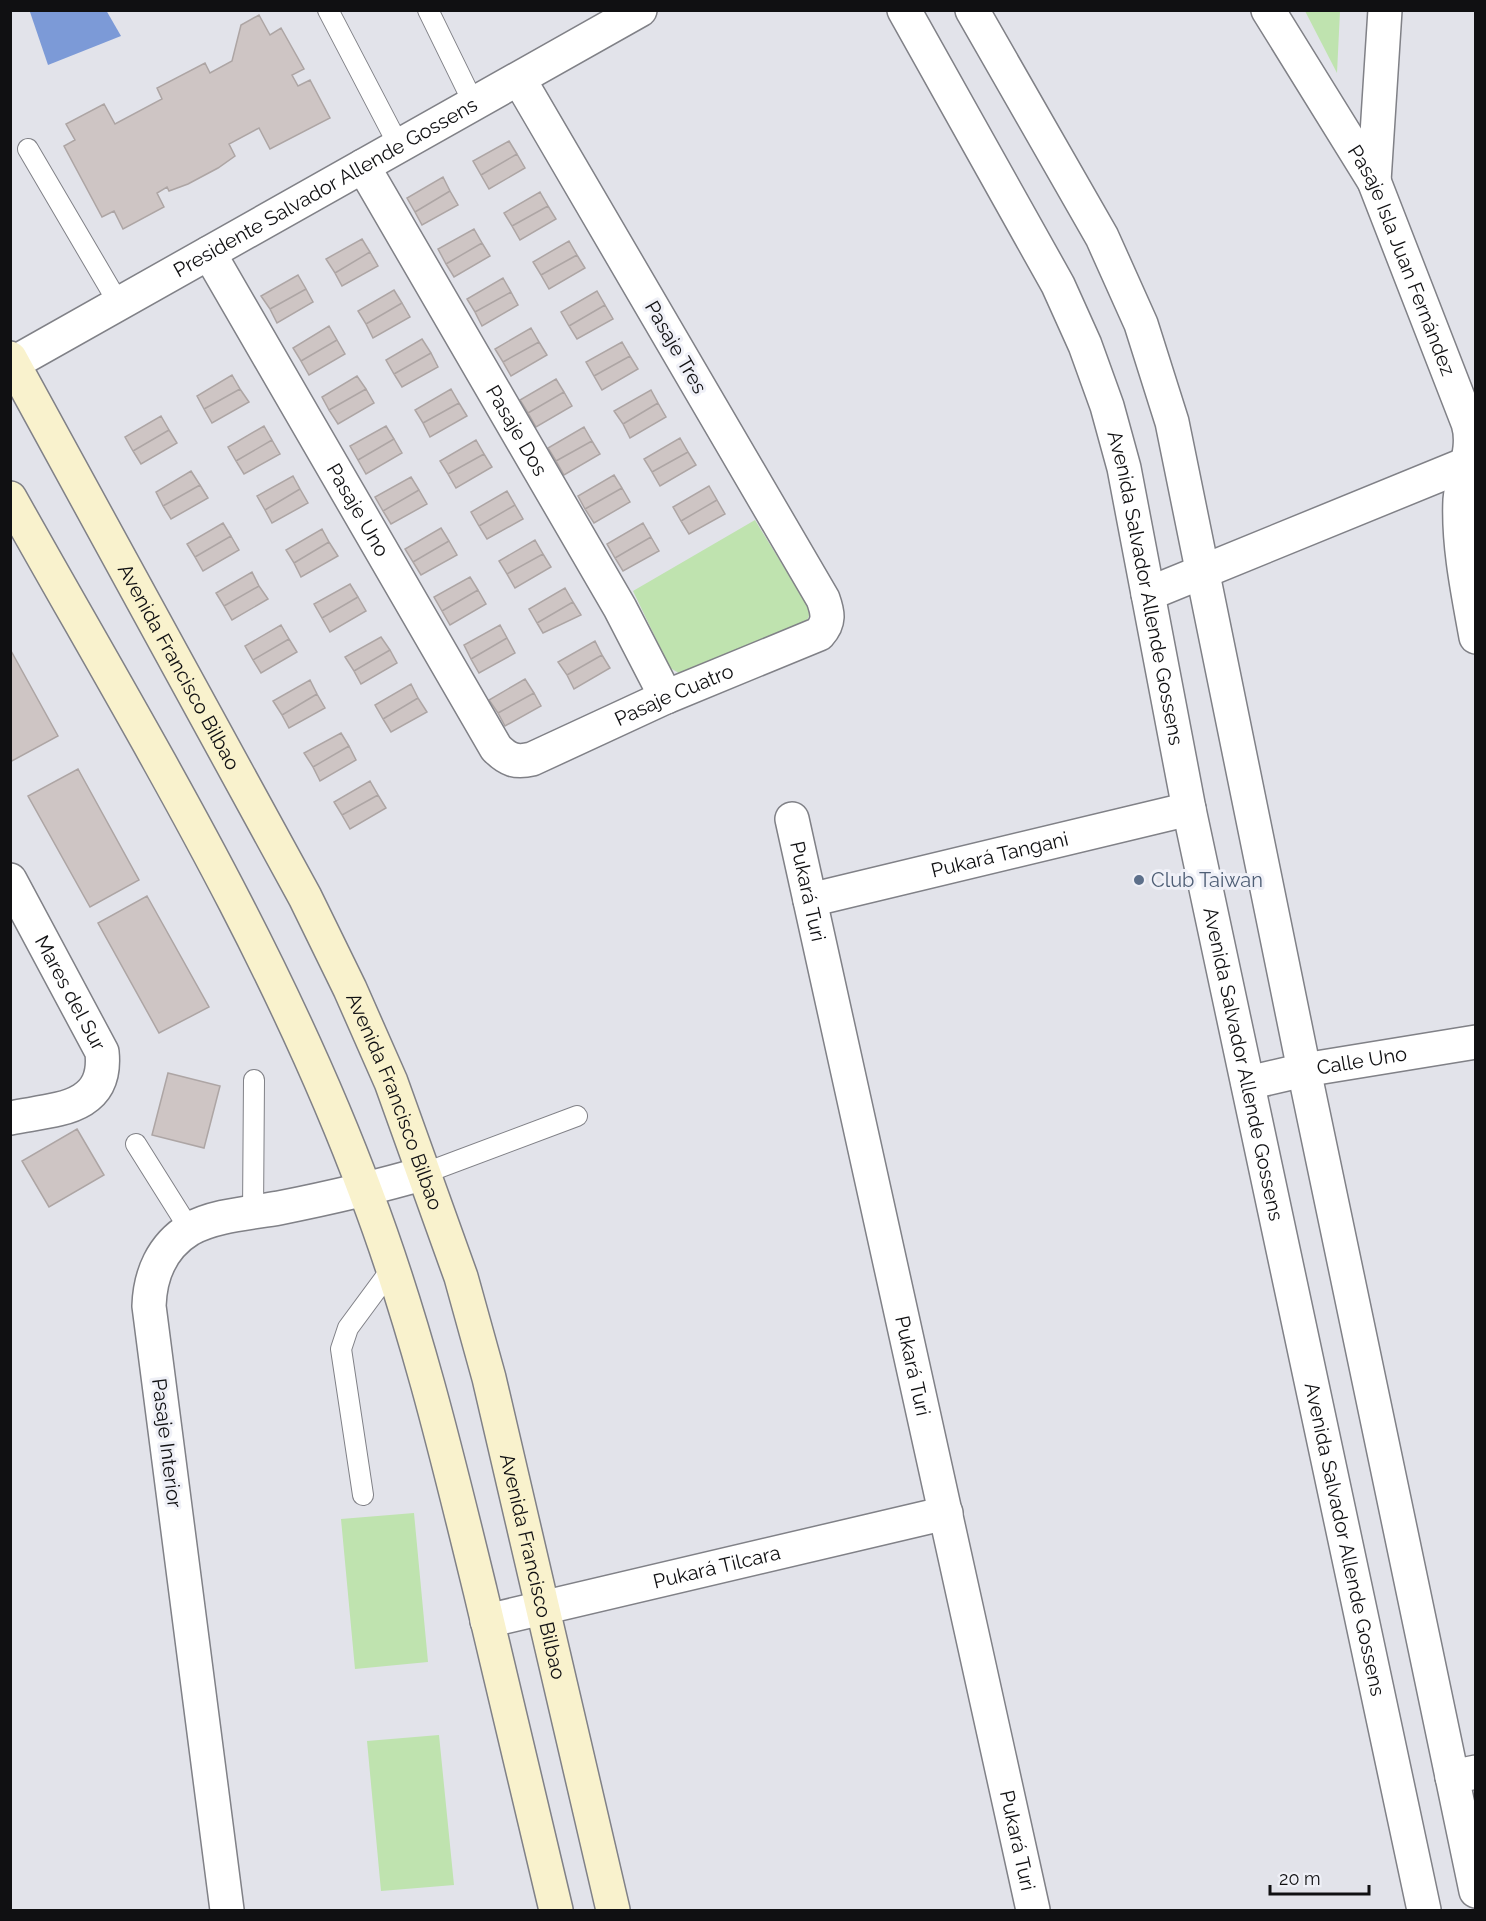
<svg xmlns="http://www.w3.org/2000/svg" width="1486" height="1921" font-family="Raleway,sans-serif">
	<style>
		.green { fill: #bfe3af }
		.water { fill: #7c9ad7 }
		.building { fill: #cec5c4; stroke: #ada5a4; stroke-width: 1.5 }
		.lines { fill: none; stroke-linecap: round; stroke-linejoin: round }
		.service-casing { stroke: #808187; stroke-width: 22 }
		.minor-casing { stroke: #808187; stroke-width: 36 }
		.tertiary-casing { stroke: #808187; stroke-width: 36 }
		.secondary-casing { stroke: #808187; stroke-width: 36 }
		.service { stroke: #fff; stroke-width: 20 }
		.minor { stroke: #fff; stroke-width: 33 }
		.tertiary { stroke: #fff; stroke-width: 33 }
		.secondary { stroke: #f9f2cd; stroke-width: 33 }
		.service-dot { fill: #5c6f8a; stroke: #eff0f7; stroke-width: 2 }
		.labels { text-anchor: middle; stroke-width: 6; stroke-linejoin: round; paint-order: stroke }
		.street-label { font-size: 20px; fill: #101012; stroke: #eff0f7 }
		.service-label { font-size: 20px; fill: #4e5e75; stroke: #eff0f7; text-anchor: start }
	</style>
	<rect width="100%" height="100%" fill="#e2e3ea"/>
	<path class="green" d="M1305 11H1340L1337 73Z
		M755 520 806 603C811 612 811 616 804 624L686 677 670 668 633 591Z
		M414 1513 428 1662 355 1669 341 1519Z
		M439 1735 454 1885 381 1891 367 1741Z"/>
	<path class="water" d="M106 10 121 36 48 65 30 12Z"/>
	<path class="building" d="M259 15 270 35 281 28 304 69 292 75 298 86 310 80 330 118 270 149 259 128 229 144 235 156 218 168 188 184 169 191 167 187 157 193 164 207 123 229 114 211 102 217 64 146 75 140 66 124 104 104 115 124 162 99 157 88 205 63 210 73 232 61 241 25Z
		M509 141 517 154 481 175 473 161Z
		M517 154 525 168 489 189 481 175Z
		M443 177 450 191 415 212 407 198Z
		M450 191 458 205 422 225 415 212Z
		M540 192 548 206 512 226 504 213Z
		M548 206 556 219 520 240 512 226Z
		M474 229 482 243 446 264 438 249Z
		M362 239 370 252 335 273 326 259Z
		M569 241 577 255 541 275 533 262Z
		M482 243 490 256 454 277 446 264Z
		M370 252 378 266 342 286 335 273Z
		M577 255 585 268 549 289 541 275Z
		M298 275 306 289 270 309 261 296Z
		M503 278 511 292 475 312 467 299Z
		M306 289 313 302 277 323 270 309Z
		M394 290 402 303 366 324 358 311Z
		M597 291 605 305 569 326 561 312Z
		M511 292 518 305 482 326 475 312Z
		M402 303 410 317 373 338 366 324Z
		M605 305 613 319 577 339 569 326Z
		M329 326 337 340 301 361 293 348Z
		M531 328 539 342 503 362 495 349Z
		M422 339 431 353 394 374 386 360Z
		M337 340 345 354 309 375 301 361Z
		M539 342 547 355 511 376 503 362Z
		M622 342 630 356 594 376 586 362Z
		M431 353 438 367 402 387 394 374Z
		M630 356 638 369 602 390 594 376Z
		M232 375 240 389 204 409 197 396Z
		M357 376 366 389 329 410 322 397Z
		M556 379 564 392 528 413 520 400Z
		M240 389 249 402 212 423 204 409Z
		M366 389 374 403 338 424 329 410Z
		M451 389 459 403 423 423 415 410Z
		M651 390 658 403 623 424 614 411Z
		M564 392 572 406 536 427 528 413Z
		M459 403 467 416 430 437 423 423Z
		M658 403 666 417 630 438 623 424Z
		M161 416 169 430 133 451 125 437Z
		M264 426 272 440 236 461 228 447Z
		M386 426 394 439 358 460 350 446Z
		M584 427 592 441 556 461 548 448Z
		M169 430 177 443 141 464 133 451Z
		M680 438 688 452 652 472 644 459Z
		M394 439 402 453 366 474 358 460Z
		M272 440 280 454 244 474 236 461Z
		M476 440 484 454 448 474 440 461Z
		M592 441 600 454 564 475 556 461Z
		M688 452 696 465 660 486 652 472Z
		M484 454 492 467 456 488 448 474Z
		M191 471 200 485 163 506 156 492Z
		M614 475 622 488 585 509 578 496Z
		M293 476 300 489 265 510 257 496Z
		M411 477 419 490 383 511 375 497Z
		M200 485 208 498 171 519 163 506Z
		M709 486 717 500 681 521 673 507Z
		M622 488 630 502 594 523 585 509Z
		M300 489 308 503 272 523 265 510Z
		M419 490 427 504 391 524 383 511Z
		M507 491 515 505 479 526 471 512Z
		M717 500 725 514 689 534 681 521Z
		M515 505 523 519 487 539 479 526Z
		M223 523 231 536 195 557 187 544Z
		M643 523 651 537 615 558 607 544Z
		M441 528 449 541 413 562 405 549Z
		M322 529 329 542 294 563 286 550Z
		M231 536 239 550 203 571 195 557Z
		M651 537 659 551 623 571 615 558Z
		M535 540 543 554 507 574 499 561Z
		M449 541 457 555 421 575 413 562Z
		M329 542 338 556 301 577 294 563Z
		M543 554 551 567 515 588 507 574Z
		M252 572 259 586 224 606 216 593Z
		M470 577 478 590 442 611 434 597Z
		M350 584 358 597 322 618 314 604Z
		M259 586 268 599 232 620 224 606Z
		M565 588 573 602 537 623 529 609Z
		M478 590 486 604 450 625 442 611Z
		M358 597 366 611 330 632 322 618Z
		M573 602 581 615 543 633 537 623Z
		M281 625 289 639 253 660 245 646Z
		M500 625 507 638 471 659 464 645Z
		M381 637 390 650 354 671 345 657Z
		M507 638 515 653 479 673 471 659Z
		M289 639 297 652 261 673 253 660Z
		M595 641 602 655 567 675 558 662Z
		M10 649 58 736 10 762Z
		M390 650 397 663 361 684 354 671Z
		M602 655 610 668 574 689 567 675Z
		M525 679 534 693 498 713 489 700Z
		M310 680 317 694 282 715 273 701Z
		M411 684 418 698 383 719 375 705Z
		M534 693 541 706 505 726 498 713Z
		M317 694 325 708 289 728 282 715Z
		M418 698 427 712 391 732 383 719Z
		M341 733 349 746 313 767 304 753Z
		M349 746 356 760 320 781 313 767Z
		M78 769 139 880 90 907 28 796Z
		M370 781 378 795 342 815 334 802Z
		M378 795 386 808 350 829 342 815Z
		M147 896 209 1007 159 1033 98 923Z
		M168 1073 220 1086 204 1148 152 1135Z
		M77 1129 104 1175 49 1207 22 1161Z"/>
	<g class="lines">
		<g class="service-casing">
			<path id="service" d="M328 10 399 146
				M428 10 474 104
				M28 149 119 304
				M136 1144 190 1230
				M425 1173 577 1116
				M253 1213 254 1080
				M363 1495 341 1349 348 1328 393 1267"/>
		</g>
		<g class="minor-casing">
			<g id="minor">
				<path id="s1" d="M1268 10 1374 181 1468 423C1476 449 1462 474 1460 500 1458 545 1468 593 1476 637"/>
				<path id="s2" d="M363 166 620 608 666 697"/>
				<path d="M1374 181 1385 10"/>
				<path id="s3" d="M209 253 496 748C508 760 516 763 532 759L666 697 819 634C830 622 828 613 823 599L519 79"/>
				<path id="s4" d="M10 365 640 10"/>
				<path d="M1148 594 1476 460"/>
				<path id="s5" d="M792 819 1033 1910"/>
				<path id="s6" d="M10 880 102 1052C108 1111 54 1109 10 1118"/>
				<path id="s7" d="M810 900 1189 809"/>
				<path id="s8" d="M1248 1083 1304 1070 1476 1042"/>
				<path id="s9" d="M487 1621 946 1513"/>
				<path d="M1452 1777 1476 1772"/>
				<path d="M227 1910 149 1306C150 1275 162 1246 190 1229 215 1215 251 1213 279 1208 329 1198 377 1187 425 1173"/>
			</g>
		</g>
		<g class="tertiary-casing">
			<g id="tertiary">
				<path id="s10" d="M904 10 1058 285 1085 345 1107 406 1124 468 1189 809 1424 1910"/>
				<path d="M972 10 1102 237 1141 324 1172 422 1304 1070 1476 1891"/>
			</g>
		</g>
		<g class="secondary-casing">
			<g id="secondary">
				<path id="s11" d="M10 358 305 897 350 989 391 1082 461 1277 489 1378 613 1910"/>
				<path d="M10 498C137 725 275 948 366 1193 415 1322 447 1455 480 1590 505 1697 530 1804 556 1910"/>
			</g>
		</g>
		<use href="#service" class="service"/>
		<use href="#minor" class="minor"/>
		<use href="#tertiary" class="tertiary"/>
		<use href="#secondary" class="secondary"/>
	</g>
	<circle class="service-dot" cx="1139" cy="880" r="6"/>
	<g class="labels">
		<g class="street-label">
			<text dy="7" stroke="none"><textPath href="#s4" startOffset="362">Presidente Salvador Allende Gossens</textPath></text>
			<text dy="7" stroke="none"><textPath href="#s1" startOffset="285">Pasaje Isla Juan Fernández</textPath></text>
			<text transform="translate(676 347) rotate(60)" y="7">Pasaje Tres</text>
			<text dy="7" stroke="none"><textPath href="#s2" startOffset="306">Pasaje Dos</textPath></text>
			<text dy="7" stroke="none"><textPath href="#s3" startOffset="297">Pasaje Uno</textPath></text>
			<text dy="7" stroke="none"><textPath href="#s10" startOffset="632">Avenida Salvador Allende Gossens</textPath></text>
			<text dy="7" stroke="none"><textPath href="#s11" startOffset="352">Avenida Francisco Bilbao</textPath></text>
			<text dy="7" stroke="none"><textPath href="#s3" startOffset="768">Pasaje Cuatro</textPath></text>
			<text dy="7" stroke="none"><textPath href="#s7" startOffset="195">Pukará Tangani</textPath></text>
			<text dy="7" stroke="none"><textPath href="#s5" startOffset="74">Pukará Turi</textPath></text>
			<text dy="7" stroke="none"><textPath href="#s6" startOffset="128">Mares del Sur</textPath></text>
			<text dy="7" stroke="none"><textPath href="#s8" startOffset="116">Calle Uno</textPath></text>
			<text dy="7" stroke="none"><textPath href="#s10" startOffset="1118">Avenida Salvador Allende Gossens</textPath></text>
			<text dy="7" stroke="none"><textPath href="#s11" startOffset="838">Avenida Francisco Bilbao</textPath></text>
			<text dy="7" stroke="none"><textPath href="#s5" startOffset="560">Pukará Turi</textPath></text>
			<text transform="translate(167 1443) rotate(83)" y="7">Pasaje Interior</text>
			<text dy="7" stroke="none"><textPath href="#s10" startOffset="1604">Avenida Salvador Allende Gossens</textPath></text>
			<text dy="7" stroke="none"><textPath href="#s11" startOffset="1324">Avenida Francisco Bilbao</textPath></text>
			<text dy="7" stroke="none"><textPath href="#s9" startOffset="236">Pukará Tilcara</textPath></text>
			<text dy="7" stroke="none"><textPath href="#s5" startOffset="1046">Pukará Turi</textPath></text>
		</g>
		<g class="service-label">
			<text x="1151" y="887">Club Taiwan</text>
		</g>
	</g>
	<rect width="1486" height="1921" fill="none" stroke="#101012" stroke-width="24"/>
	<path d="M1270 1885v9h99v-9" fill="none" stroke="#101012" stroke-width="3"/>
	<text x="1279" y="1885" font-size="18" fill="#101012" stroke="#eff0f7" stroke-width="4.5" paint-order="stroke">20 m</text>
</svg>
